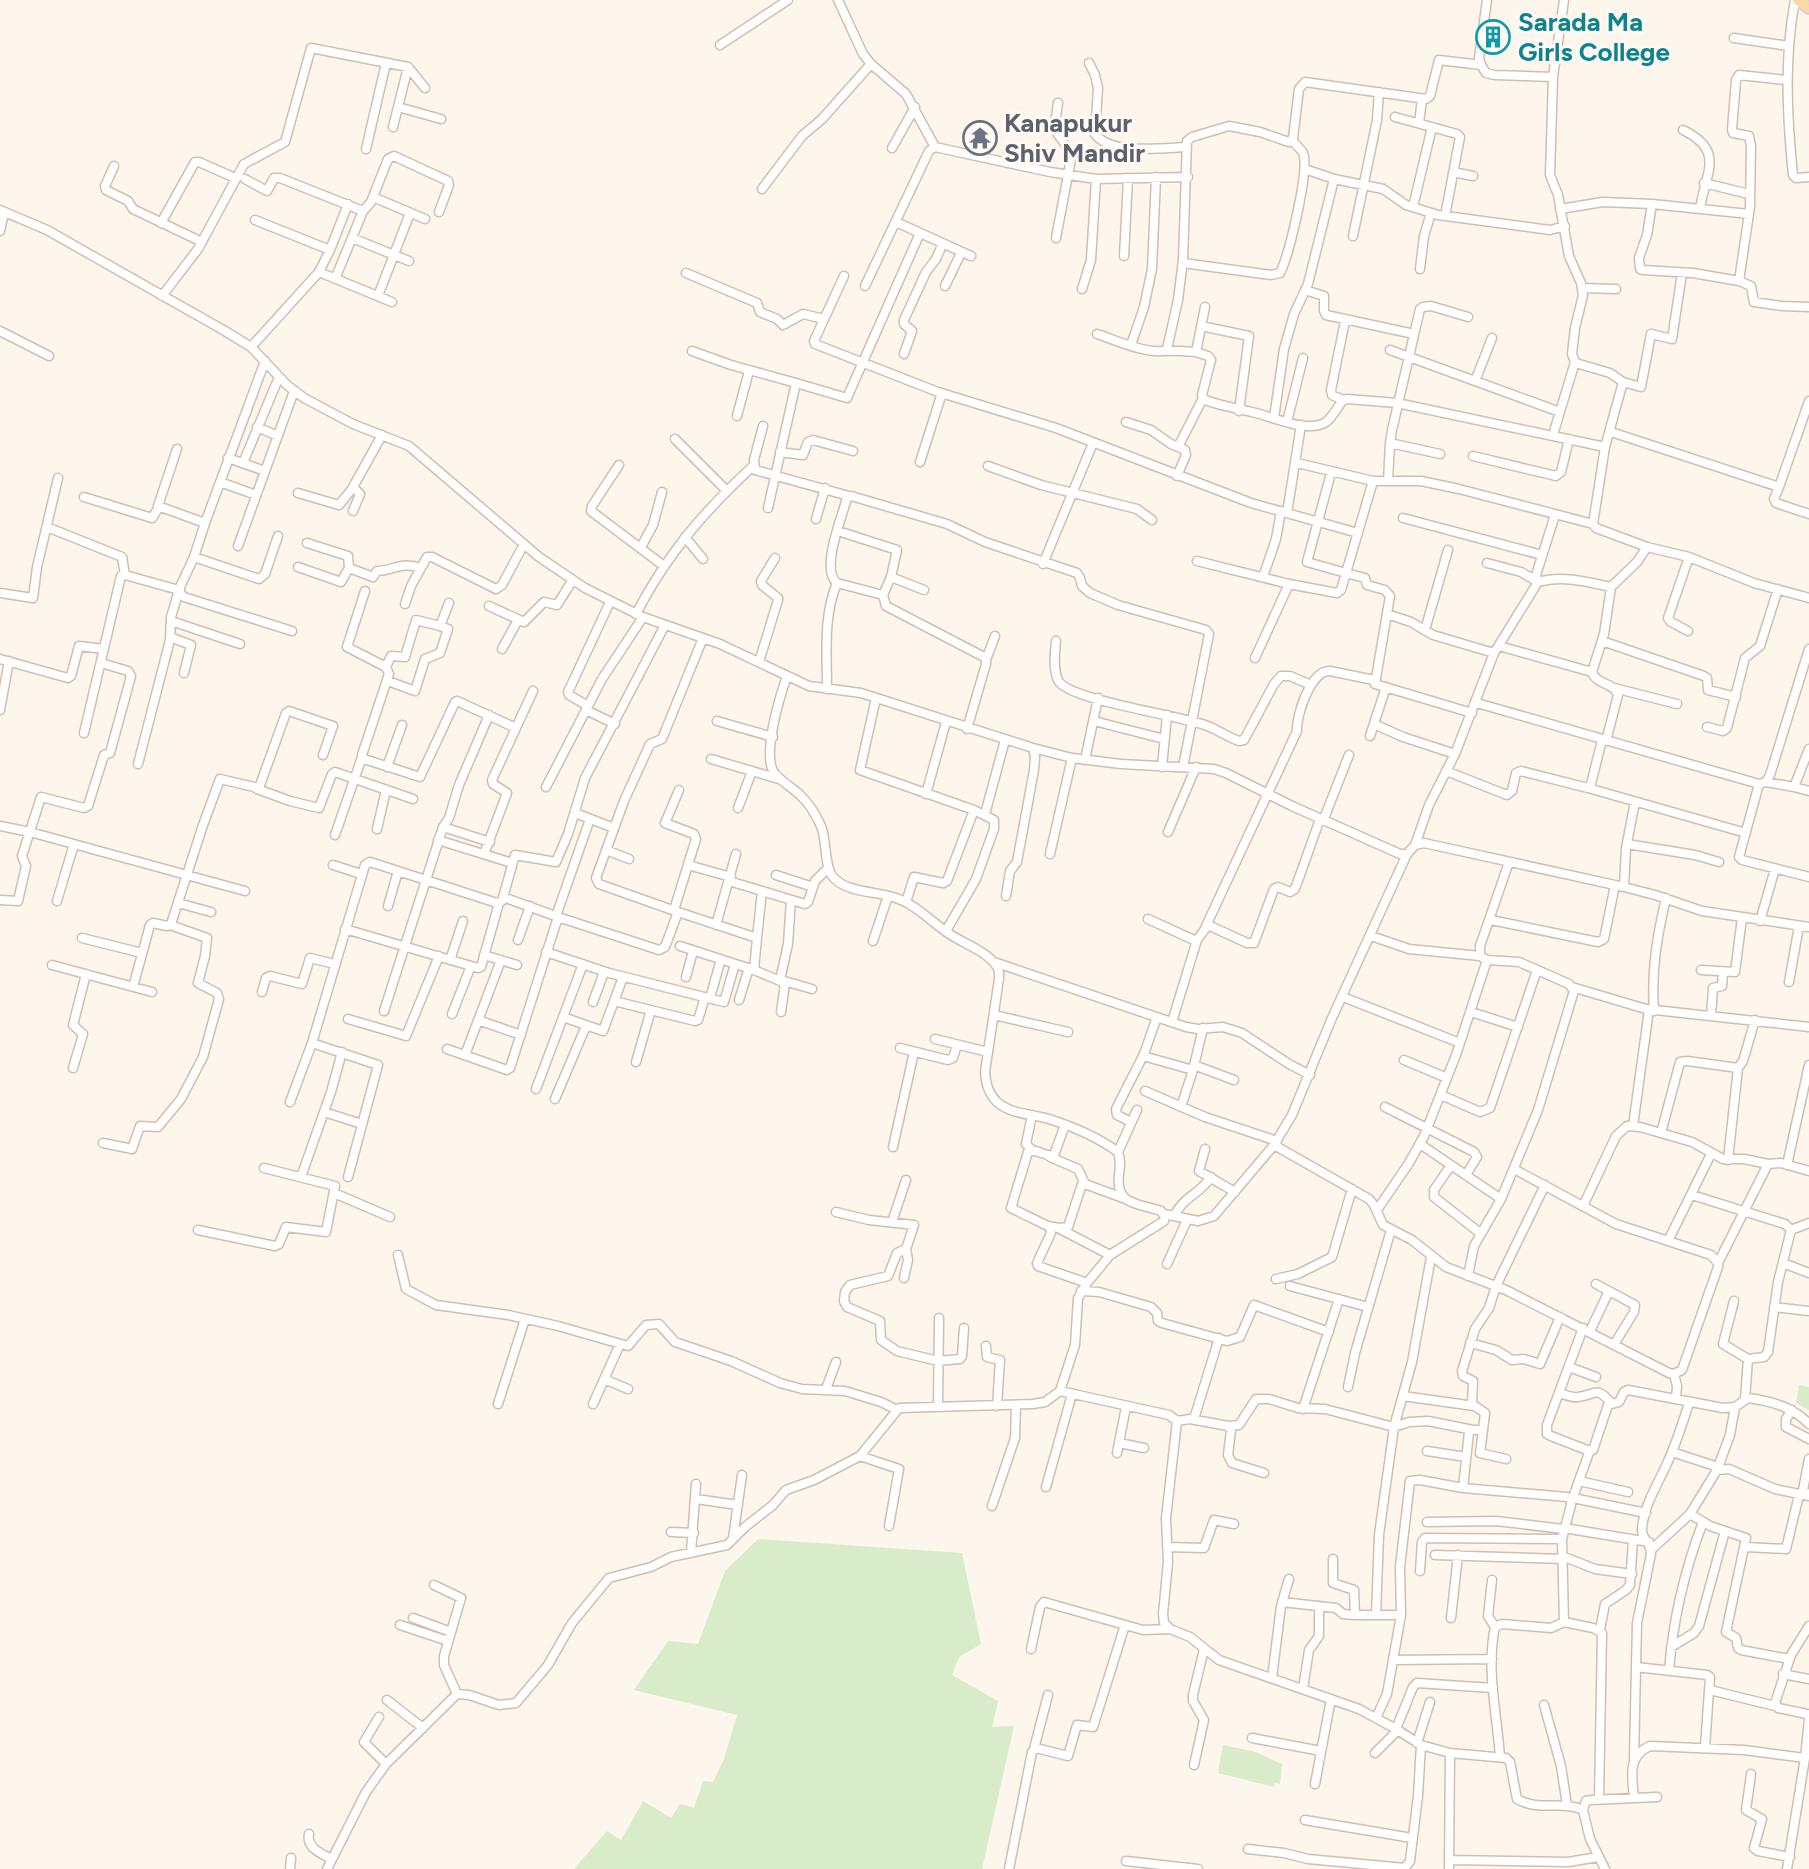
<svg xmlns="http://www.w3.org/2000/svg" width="1809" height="1869" font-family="Figtree,sans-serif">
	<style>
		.green { fill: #d8ecc9 }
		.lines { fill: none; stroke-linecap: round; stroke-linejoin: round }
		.minor-casing { stroke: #d1beb0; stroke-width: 11 }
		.major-casing { stroke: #dad1cd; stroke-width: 14 }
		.minor { stroke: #fff; stroke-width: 8 }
		.major { stroke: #fbd9a5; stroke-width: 10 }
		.labels { text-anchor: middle; stroke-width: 6; stroke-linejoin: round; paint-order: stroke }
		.culture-label { font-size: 26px; font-weight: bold; fill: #0d838f; stroke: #fffaf3; text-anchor: start }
		.worship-label { font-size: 26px; font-weight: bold; fill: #5b616d; stroke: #fffaf3; text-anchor: start }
	</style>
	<rect width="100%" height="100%" fill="#fdf6ec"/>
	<path class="green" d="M1799 1385 1809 1387V1410L1796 1403Z
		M758 1539 962 1553 981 1644 959 1657 952 1675 998 1701 992 1727 1014 1726 982 1869H574L607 1831 621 1840 643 1801 671 1818 680 1804 694 1808 703 1781 713 1782 724 1759 737 1715 634 1690 668 1641 698 1644 725 1571Z
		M1223 1745 1256 1752 1282 1764 1280 1784 1275 1783 1274 1787 1218 1773Z"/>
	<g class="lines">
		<g class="minor-casing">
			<path id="minor" d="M838 0 863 54 871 64 906 94 935 147
				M1564 0 1553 77 1550 175 1558 195 1569 256 1581 283 1583 295 1575 328 1572 354 1575 362 1579 364 1610 373 1623 382 1605 447 1593 524 1596 528 1647 547 1689 557 1754 583 1809 598
				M1795 0C1784 58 1787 116 1793 175L1796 178 1809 177
				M1734 38 1789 46
				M720 45 788 0
				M1089 63 1095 75 1098 88 1095 134C1110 155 1161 148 1186 147
				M1481 65 1486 73 1494 75 1553 77
				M1786 80 1739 75 1736 80 1732 130 1733 133 1749 136 1751 146 1750 207 1739 281 1751 286 1754 302 1782 306 1809 307
				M398 107 441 119
				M1395 117 1457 134 1460 137 1445 216
				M1419 123 1422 99
				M393 127 408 67
				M1683 130C1726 151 1705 173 1700 209
				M892 148 915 107
				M366 149 386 63
				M114 166 105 186 106 190 128 201 133 209 202 242
				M1305 169 1334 179 1383 189 1406 205 1438 215 1550 230 1565 226
				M1453 172 1473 176
				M245 179 267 191 274 178H280L363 211 335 279
				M1704 183 1749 194
				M762 189 802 136 822 119 871 64
				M373 197 425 219
				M1413 207 1432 127
				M1560 209 1603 202 1652 204
				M0 210 47 230 225 331 251 347 287 385 304 398 353 424 409 446 539 557 585 588 643 617 720 644 809 686 861 693 1033 748 1072 758 1121 764 1214 769 1226 773 1292 806 1400 854H1407L1415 845 1424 843 1624 887 1655 895 1702 911 1809 927
				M363 211 371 202 388 159 394 156 448 181 449 185 439 212
				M255 220 330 250 348 204
				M896 222 971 256
				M161 223 195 162H199L235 178
				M0 231 4 212
				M1353 236 1377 120 1379 92
				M352 238 409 261
				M1056 238 1071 159 1065 144 1057 133 1055 124 1058 103
				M1124 256 1128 178
				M1183 263 1271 275 1280 273C1289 255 1310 169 1303 153 1301 149 1295 144 1292 140
				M1420 269 1424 236 1431 213
				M319 272 330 250
				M686 273 757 303 760 312 777 319 783 325 803 314 824 319
				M844 276 814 341 815 344 938 392 1056 428 1251 503 1358 533
				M1739 281 1693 273 1643 270 1640 269 1639 258 1647 235 1652 204 1749 214
				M865 286 929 151 935 147 1050 172 1096 179 1188 177
				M945 286 961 253
				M1582 288 1616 289
				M1082 289 1091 260 1096 179
				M1305 290 1324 296V311L1326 315 1414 334
				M162 296 198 249 244 164 285 142 311 48 408 67 425 88
				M378 296 410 213
				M1205 307 1196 352 1208 356 1211 360 1202 395 1205 400C1221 406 1236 408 1252 412 1270 416 1309 434 1326 422 1333 417 1338 406 1343 400L1347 399 1397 403 1605 447
				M1201 326 1249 336 1239 411
				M0 331 49 356
				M1097 334C1115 340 1144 353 1162 351 1173 350 1184 351 1196 352
				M1131 345 1144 307 1152 269 1156 177
				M251 347 319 272 392 302
				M1167 349 1178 300 1183 260 1187 141 1192 137 1229 126 1260 132 1289 142 1293 138 1299 89 1305 82 1426 99 1430 96 1439 60 1481 65 1479 58 1487 0
				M1390 350 1560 412
				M692 351 731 365 796 383 768 508
				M904 354 912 331 904 324V320L926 272 936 259 943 243
				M1475 381 1492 338
				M1623 382 1641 387 1651 334 1672 339 1682 273
				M796 383 847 398 920 233
				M1343 400 1332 395 1331 390 1345 321
				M737 416 749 371
				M1274 418 1284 349 1294 314 1308 284 1334 179
				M1126 422 1151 430 1171 444 1185 450 1186 455 1177 476
				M1287 422 1303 358
				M763 426 754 460 755 470 849 496
				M257 427 278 436
				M1611 432 1779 487 1774 499 1776 503 1809 514
				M1553 435 1575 362
				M675 439 727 491
				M1178 447 1203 398
				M177 449 158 506 205 523 194 557 259 579 265 574 278 536
				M780 452 803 455 808 442 813 440 853 451
				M1440 454 1390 443 1392 430 1420 309 1423 307 1431 306 1468 317
				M1473 456 1556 476 1561 472 1569 439
				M228 458 265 471
				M920 462 942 393
				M243 463 279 377
				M1297 463 1373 481H1421L1459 489 1593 524
				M619 465 592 506 591 511 664 566
				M988 466 1041 485 1137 509 1152 520
				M1331 473 1307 562 1346 573 1373 481
				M1388 481 1390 443
				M220 482 256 495
				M1779 487 1809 401
				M298 493 339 505 352 489
				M84 497 152 518 159 507
				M353 511 360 494 353 487 382 435
				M1287 513 1301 425
				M1403 518 1542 555
				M816 519 825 488
				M205 523 265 361
				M46 529 58 478
				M685 537 703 559
				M307 543 348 556 349 568
				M238 546 294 391
				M641 547 653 525 662 492
				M194 557 180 587V593L184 597 292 631
				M1197 561 1289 584 1337 593 1341 590 1346 573 1365 578 1367 585 1385 590 1390 596 1375 684 1472 713
				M1487 563 1521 572 1538 582
				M1043 564 1093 443
				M298 567 341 582 349 568 373 577 377 571C392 571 403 561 420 568
				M891 577 924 590
				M1263 577 1276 539 1281 511
				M1538 582 1536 575 1555 515
				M837 583 883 595 891 577 897 550 838 531
				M365 591 347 647 386 667 389 674 362 755 364 759 420 777 455 702 457 701 516 728
				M0 593 33 598 37 567 46 529H52L122 557 125 575
				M883 595 886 606 986 658V664L967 729
				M405 604 411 586 427 557H432L496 589 502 585 524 544
				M489 606 524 622 544 602 557 605 572 581
				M636 614C647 593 659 573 673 554 696 521 724 493 753 466
				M1387 614 1411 622 1433 635 1494 653
				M171 621 240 644
				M1425 630 1448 550
				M1688 631 1671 622 1668 618 1689 557
				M170 637 191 645 184 673
				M1056 641C1055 652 1052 673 1060 683 1077 701 1176 715 1205 725 1217 729 1227 737 1239 741L1244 740 1274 684 1281 676H1290L1311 685
				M1602 641 1704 676 1707 678 1708 690 1736 697
				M1499 646 1592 672
				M502 649 518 620
				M1255 658 1289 584
				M0 659 68 678 71 676 79 646 104 649
				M986 660 995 636
				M759 662 778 600V598L762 585 761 581 775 558
				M386 667 391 656 405 657 416 620 440 626 449 603
				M388 681 415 691 425 659 440 653 448 629 440 626
				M1614 688 1677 704
				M827 689C827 654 823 616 837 583 820 569 842 517 847 498L851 496 947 524 985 542 1077 573 1080 578 1082 586 1090 593 1118 605 1206 630 1209 634 1183 767
				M876 698 860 770 974 810 994 820V829L976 879 946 931
				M1477 703 1759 784 1766 782 1770 775 1809 649
				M588 706 569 695 568 692 610 602
				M0 710 9 661
				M586 710 615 724
				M717 721 773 737
				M1094 721 1164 739
				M1374 724 1403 737 1455 754
				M1707 727 1723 731 1727 728 1745 658 1760 646 1778 589
				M84 733 121 576 125 575 179 590 171 617 170 640 138 764
				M1370 736 1386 687
				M1606 741 1618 695C1614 682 1596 685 1592 672L1604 634 1611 587
				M711 759 779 779
				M1085 760 1098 698
				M387 767 402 725
				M1162 767 1167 715
				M1446 771 1507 795 1512 791 1516 773 1521 771 1588 788 1591 784 1602 740
				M1766 782 1794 787 1809 749
				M1759 784 1739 857 1742 860 1809 877
				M546 787 602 679 643 617
				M1794 787 1809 791
				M1588 788 1746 833
				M257 789 290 801 319 808 332 774 335 772 413 799
				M926 794 946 722
				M738 808 752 771
				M575 813 614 828
				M985 814 1005 740
				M1323 821 1349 755
				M0 826 30 832 245 891
				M443 827 490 842
				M377 829 386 790
				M1168 832 1196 767
				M335 835 362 757
				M438 840 512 863
				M1627 844 1695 855 1719 862
				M1415 845 1429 805 1455 754 1494 653 1538 582C1563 575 1587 582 1611 587L1637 562 1647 547
				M606 850 629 859
				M484 854 507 793 493 784 492 780 533 691
				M1050 854 1072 758
				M333 865 361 874
				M688 865 731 877
				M776 875 813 887
				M729 881 805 904 808 902 815 881 828 868
				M1624 887 1626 848 1635 802
				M1006 896 1010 871 1017 862 1034 770 1035 757 1033 748
				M503 897 558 917
				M0 900 18 901 26 866 22 856 41 797 84 808 88 806 104 755 110 753 131 676 128 671 101 663
				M57 901 74 844
				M906 902 914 877 943 883 947 881 974 810
				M178 903 211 912
				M388 906 398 871
				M674 910 696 839 694 834 665 823 679 790
				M678 912 757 938 754 970 785 983 781 1012
				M556 916 590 819
				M1148 919 1194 940H1197L1208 925 1247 943H1254L1274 889 1278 887 1290 892 1295 889 1320 819
				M1491 920 1598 942 1604 939 1615 885
				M1760 921 1775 869
				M716 925 736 854
				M1206 926 1297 731C1296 715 1311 670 1330 671L1374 680
				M345 929 478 968 481 967 499 903
				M1371 936 1409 949 1480 956
				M82 938 142 953
				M757 938 762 891
				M518 940 530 906
				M873 941 888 896
				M680 946 754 970
				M546 952 609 973 724 1002 735 964
				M484 955 517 965
				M450 960 463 921
				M994 962 1186 1027 1198 1029 1223 1027 1242 1033 1289 1064 1310 1075
				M52 965 152 992
				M1701 970 1735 972 1742 918
				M686 977 693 951
				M780 980 788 944 791 900
				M784 981 812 989
				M1789 982 1799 926
				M133 987 150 925 153 923 167 926 171 924 203 825 220 779 259 788 286 713 289 711 333 726 323 755
				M1572 987 1646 1009 1809 1027
				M262 992 266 978 270 976 302 984 310 958 335 964
				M1343 997 1460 1043
				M710 998 721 959
				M739 1000 749 968
				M614 1001 695 1021 698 1020 705 997
				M593 1002 604 972
				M384 1011 443 827 449 818 459 785 489 715
				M1654 1011C1651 972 1657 936 1666 898
				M1471 1012 1518 1027
				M452 1014 471 966
				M994 1015 1068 1032
				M1711 1016 1713 988 1722 986 1723 972
				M563 1017 603 1031 623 977
				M348 1019 406 1036 439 956
				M478 1020 521 1035
				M1172 1022 1197 940
				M935 1039 988 1052
				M312 1043 378 1065 348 1177
				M900 1048 948 1060 953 1058 957 1045
				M447 1049 507 1070 510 1068 558 917 659 950 665 947 678 912 599 884 596 878 624 801 650 744 662 739 703 638
				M465 1055 501 960
				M1143 1056 1193 1070
				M1404 1060 1447 1078
				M636 1062 651 1010
				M1194 1065 1234 1080
				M73 1068 83 1034 73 1025 86 974
				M536 1089 583 964
				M1145 1091 1205 1117 1277 1141
				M1441 1095 1480 1112 1490 1108 1537 970
				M555 1099 586 1026
				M290 1102 312 1043 365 865 370 862 497 903 502 901 515 855 556 862 568 834 585 778 665 625
				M1181 1107 1193 1070 1203 1028
				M1385 1107 1474 1152 1477 1157 1466 1175
				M324 1112 362 1124
				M1131 1122 1117 1115 1116 1109 1144 1054 1157 1017
				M1065 1125 1054 1155C1044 1158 1038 1147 1028 1152L1011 1208 1050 1227 1051 1233 1037 1263 1038 1266 1087 1283
				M1633 1126 1649 1010
				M1661 1133 1680 1062 1687 1061 1738 1068 1743 1061 1755 1020
				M103 1143 132 1149 140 1126 158 1127 181 1099 203 1057 219 999 217 993 198 983 205 956 207 938 170 925
				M1420 1144 1501 1199
				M1274 1145 1369 1199 1374 1205 1383 1225 1412 1240 1446 1267 1506 1290 1669 1373 1674 1374 1682 1370 1718 1267V1263L1711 1255 1616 1224 1514 1169
				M893 1147 914 1052
				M1205 1149 1199 1171 1235 1192
				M1032 1150 1026 1144 1032 1115
				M1118 1152 1137 1110
				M1050 1157 1078 1169 1085 1184 1123 1198
				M1728 1160 1738 1068
				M1451 1165 1434 1190V1197L1480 1233
				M1787 1165 1809 1065
				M301 1177 331 1092 342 1052
				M334 1193 390 1217
				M1692 1195 1785 1224 1791 1230 1778 1282 1768 1352 1764 1357 1748 1359
				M1583 1206 1616 1136 1627 1126 1640 1127 1692 1142 1723 1159H1744L1768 1164
				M1377 1210 1409 1163 1424 1136 1456 1055 1487 960 1480 956V946L1509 862
				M836 1212 869 1220 914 1225 906 1249 897 1253 888 1276 850 1285 845 1292 844 1301 847 1307 880 1321 881 1340 897 1351 938 1361 960 1359 962 1356 964 1328
				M1164 1214 1198 1221 1214 1216 1274 1145 1292 1115 1332 1018 1407 854
				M1174 1216C1184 1196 1199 1195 1211 1177
				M892 1222 906 1180
				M1048 1226 1059 1228 1068 1227 1083 1181
				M1060 1229 1110 1255
				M198 1230 275 1246 279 1244 286 1227 326 1232 335 1186 264 1168
				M1791 1230 1809 1223
				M1668 1241 1711 1154
				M398 1255 406 1289 436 1305 508 1315 558 1326 628 1346 646 1325 659 1324 675 1342 731 1361 780 1383 802 1389 845 1391 881 1402 897 1410
				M1718 1263 1768 1164 1781 1163 1809 1171
				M1783 1263 1809 1273
				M1167 1264 1187 1220
				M1468 1276 1474 1246 1501 1199 1538 1110 1574 991 1569 984 1519 962 1487 960
				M904 1278 908 1260 906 1249
				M1276 1279 1298 1274 1332 1257 1352 1189
				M1596 1284 1635 1305 1634 1312 1615 1343
				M1290 1286 1368 1307
				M1081 1291 1099 1292 1151 1307 1157 1313 1158 1321 1162 1323 1227 1341 1240 1337 1254 1305 1329 1332
				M1734 1301 1723 1344 1748 1359 1745 1399
				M1774 1307 1809 1311
				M1583 1328 1547 1425V1434L1551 1436 1587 1450H1593L1608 1405 1619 1402 1624 1392 1628 1390 1723 1408 1735 1407 1748 1398C1771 1401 1793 1407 1809 1424
				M1590 1331 1609 1291
				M1470 1343 1496 1350 1512 1360 1524 1359 1540 1364 1560 1317
				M986 1346 987 1357 1000 1360 997 1406
				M1569 1367 1596 1377
				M1674 1374 1677 1386 1676 1399
				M604 1379 628 1389
				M1348 1387 1355 1353 1391 1230
				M826 1389 836 1362
				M1060 1391 1169 1415 1177 1421 1166 1518 1168 1562 1163 1614 1164 1623 1170 1629 1190 1637 1219 1660 1359 1709 1396 1729 1421 1745 1450 1753 1506 1758 1510 1762 1517 1799C1540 1812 1562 1800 1583 1810L1590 1839 1605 1869
				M1560 1393C1565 1395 1572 1398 1578 1397 1596 1395 1596 1385 1611 1403
				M1403 1396 1474 1406
				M498 1404 525 1319
				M593 1404 620 1344
				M938 1407 939 1318
				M1303 1409 1339 1299
				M1792 1410 1786 1419V1427L1809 1439
				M1194 1419 1219 1338
				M1177 1421 1190 1419 1228 1426 1231 1430 1228 1455 1232 1463 1264 1473
				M1228 1426 1239 1425 1256 1399H1269L1298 1408 1325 1409 1394 1427 1409 1422 1428 1421 1473 1430
				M1483 1430 1480 1453 1506 1459
				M1119 1443 1144 1448
				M1427 1451 1466 1457
				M1672 1452 1718 1467
				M1117 1453 1126 1407
				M860 1456 899 1469 889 1526
				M1809 1459 1803 1490 1809 1495
				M1717 1470 1730 1435 1735 1407
				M1579 1481 1628 1492
				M1046 1487 1072 1394
				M1463 1488 1469 1432 1473 1430H1483L1485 1413 1472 1404 1473 1381 1463 1376 1462 1371 1475 1329 1489 1308 1496 1286 1545 1185
				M1573 1498 1646 1513
				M696 1499 738 1505
				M1572 1500 1590 1450
				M992 1506 1015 1438 1016 1405
				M1690 1514 1710 1526 1746 1538 1726 1632 1736 1638 1738 1648 1741 1650 1789 1659
				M1427 1522 1496 1521 1563 1529
				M1564 1528 1649 1542
				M671 1532 694 1533
				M733 1538 742 1475
				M1167 1547 1204 1548 1214 1520 1234 1524
				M1745 1547 1786 1549 1799 1495
				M1651 1550 1690 1514 1717 1470 1729 1469 1775 1489 1809 1496
				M691 1552 696 1484
				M1435 1555 1563 1559
				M1562 1556 1595 1569 1632 1574
				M1333 1559V1583L1354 1590 1355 1615H1401
				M1420 1571 1422 1542 1425 1538 1562 1539
				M1492 1580 1488 1616 1495 1627
				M434 1585 461 1598 444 1656V1665L457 1694
				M1282 1602 1336 1608 1343 1614 1355 1615
				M1376 1615 1379 1535 1394 1427 1412 1362 1431 1257
				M413 1618 451 1632
				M1451 1618 1458 1555
				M1564 1622 1593 1628 1602 1633 1599 1799
				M400 1625 448 1641
				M1809 1626 1791 1655 1775 1703 1778 1708 1807 1714 1809 1718
				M1600 1630 1605 1604 1626 1590 1630 1585 1633 1540
				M1671 1647 1694 1633 1699 1626 1725 1531
				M1031 1649 1040 1607 1044 1602 1143 1630 1170 1629
				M1394 1660 1492 1659
				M1636 1667 1707 1675 1710 1677 1705 1747
				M1669 1671C1673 1620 1685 1569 1703 1522
				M1783 1674 1809 1679
				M1272 1678 1281 1606 1289 1579
				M1303 1689 1309 1650 1319 1636V1606
				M1710 1690 1775 1706
				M387 1700 423 1728
				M1544 1705 1561 1766 1567 1805
				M379 1717 364 1742 386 1764
				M1376 1718 1387 1694 1401 1615 1400 1567 1410 1481 1420 1480 1463 1488 1567 1497 1571 1499V1505L1562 1539 1564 1622 1551 1628 1502 1624 1495 1627C1486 1668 1497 1715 1500 1757
				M1396 1729 1413 1687 1417 1683 1493 1688
				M1252 1738 1321 1751
				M1417 1743 1430 1702
				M1034 1749 1048 1695
				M1375 1753 1398 1730
				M1634 1758 1637 1623 1651 1554C1651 1543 1642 1539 1642 1530 1643 1505 1660 1481 1669 1459 1677 1441 1683 1422 1689 1403
				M1194 1765 1204 1720 1193 1701V1695L1204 1649
				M1751 1774 1746 1810 1762 1819 1754 1848 1758 1851 1790 1857
				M1315 1784 1331 1699
				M1634 1798C1632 1776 1627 1756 1650 1746L1744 1750 1805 1758
				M1583 1810 1586 1801 1591 1800 1657 1797
				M1305 1820 1412 1838
				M309 1834C306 1848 321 1853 331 1859
				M1248 1849 1284 1853 1308 1859 1405 1868 1410 1861 1418 1796 1421 1745
				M1450 1860 1568 1862 1598 1857
				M1126 1861 1198 1869
				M290 1869 291 1858
				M327 1869 366 1792 386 1764 457 1694 469 1695 499 1705 516 1703 548 1665 572 1623 609 1578 651 1567 671 1557 727 1545 745 1527 773 1505 786 1490 814 1480 860 1456 899 1408 1033 1404 1045 1402 1060 1391 1075 1345 1078 1298 1087 1283 1110 1255 1164 1221 1165 1217 1161 1211C1139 1203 1115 1206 1119 1175 1120 1167 1121 1160 1118 1152 1099 1138 1071 1126 1049 1119 1032 1114 1010 1114 997 1102 988 1093 986 1083 985 1072L999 979C999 973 1000 970 995 964 985 951 965 944 951 935 931 922 916 904 893 897 875 891 847 893 833 877 824 867 827 840 821 826 816 815 809 803 800 795 793 788 782 782 775 774 761 757 780 696 787 676
				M1009 1869 1032 1752 1036 1748 1068 1756 1077 1725 1093 1727 1125 1625
				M1449 1869 1450 1753
				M1787 1869 1805 1758 1809 1719"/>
		</g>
		<g class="major-casing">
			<path id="major" d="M1798 0 1809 8"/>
		</g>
		<use href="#minor" class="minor"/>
		<use href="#major" class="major"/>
	</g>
	<defs>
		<g id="building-ring" transform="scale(1.75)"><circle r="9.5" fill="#fffaf3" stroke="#0f9aa8" stroke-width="1.5"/><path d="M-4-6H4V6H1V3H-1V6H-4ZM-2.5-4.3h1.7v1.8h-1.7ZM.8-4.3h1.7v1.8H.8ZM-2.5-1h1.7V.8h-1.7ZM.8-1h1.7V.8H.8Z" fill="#0f9aa8"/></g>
		<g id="temple-ring" transform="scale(1.75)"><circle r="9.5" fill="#fffaf3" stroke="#6b7280" stroke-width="1.5"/><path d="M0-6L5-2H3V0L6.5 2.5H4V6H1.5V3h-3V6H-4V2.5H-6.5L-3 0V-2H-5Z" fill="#6b7280"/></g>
	</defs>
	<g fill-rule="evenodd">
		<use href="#building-ring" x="1493" y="37"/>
		<use href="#temple-ring" x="980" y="138"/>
	</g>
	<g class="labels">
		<g class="culture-label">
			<text x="1518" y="31">Sarada Ma<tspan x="1518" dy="30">Girls College</tspan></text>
		</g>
		<g class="worship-label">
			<text x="1004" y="132">Kanapukur<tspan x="1004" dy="30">Shiv Mandir</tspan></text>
		</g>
	</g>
</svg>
